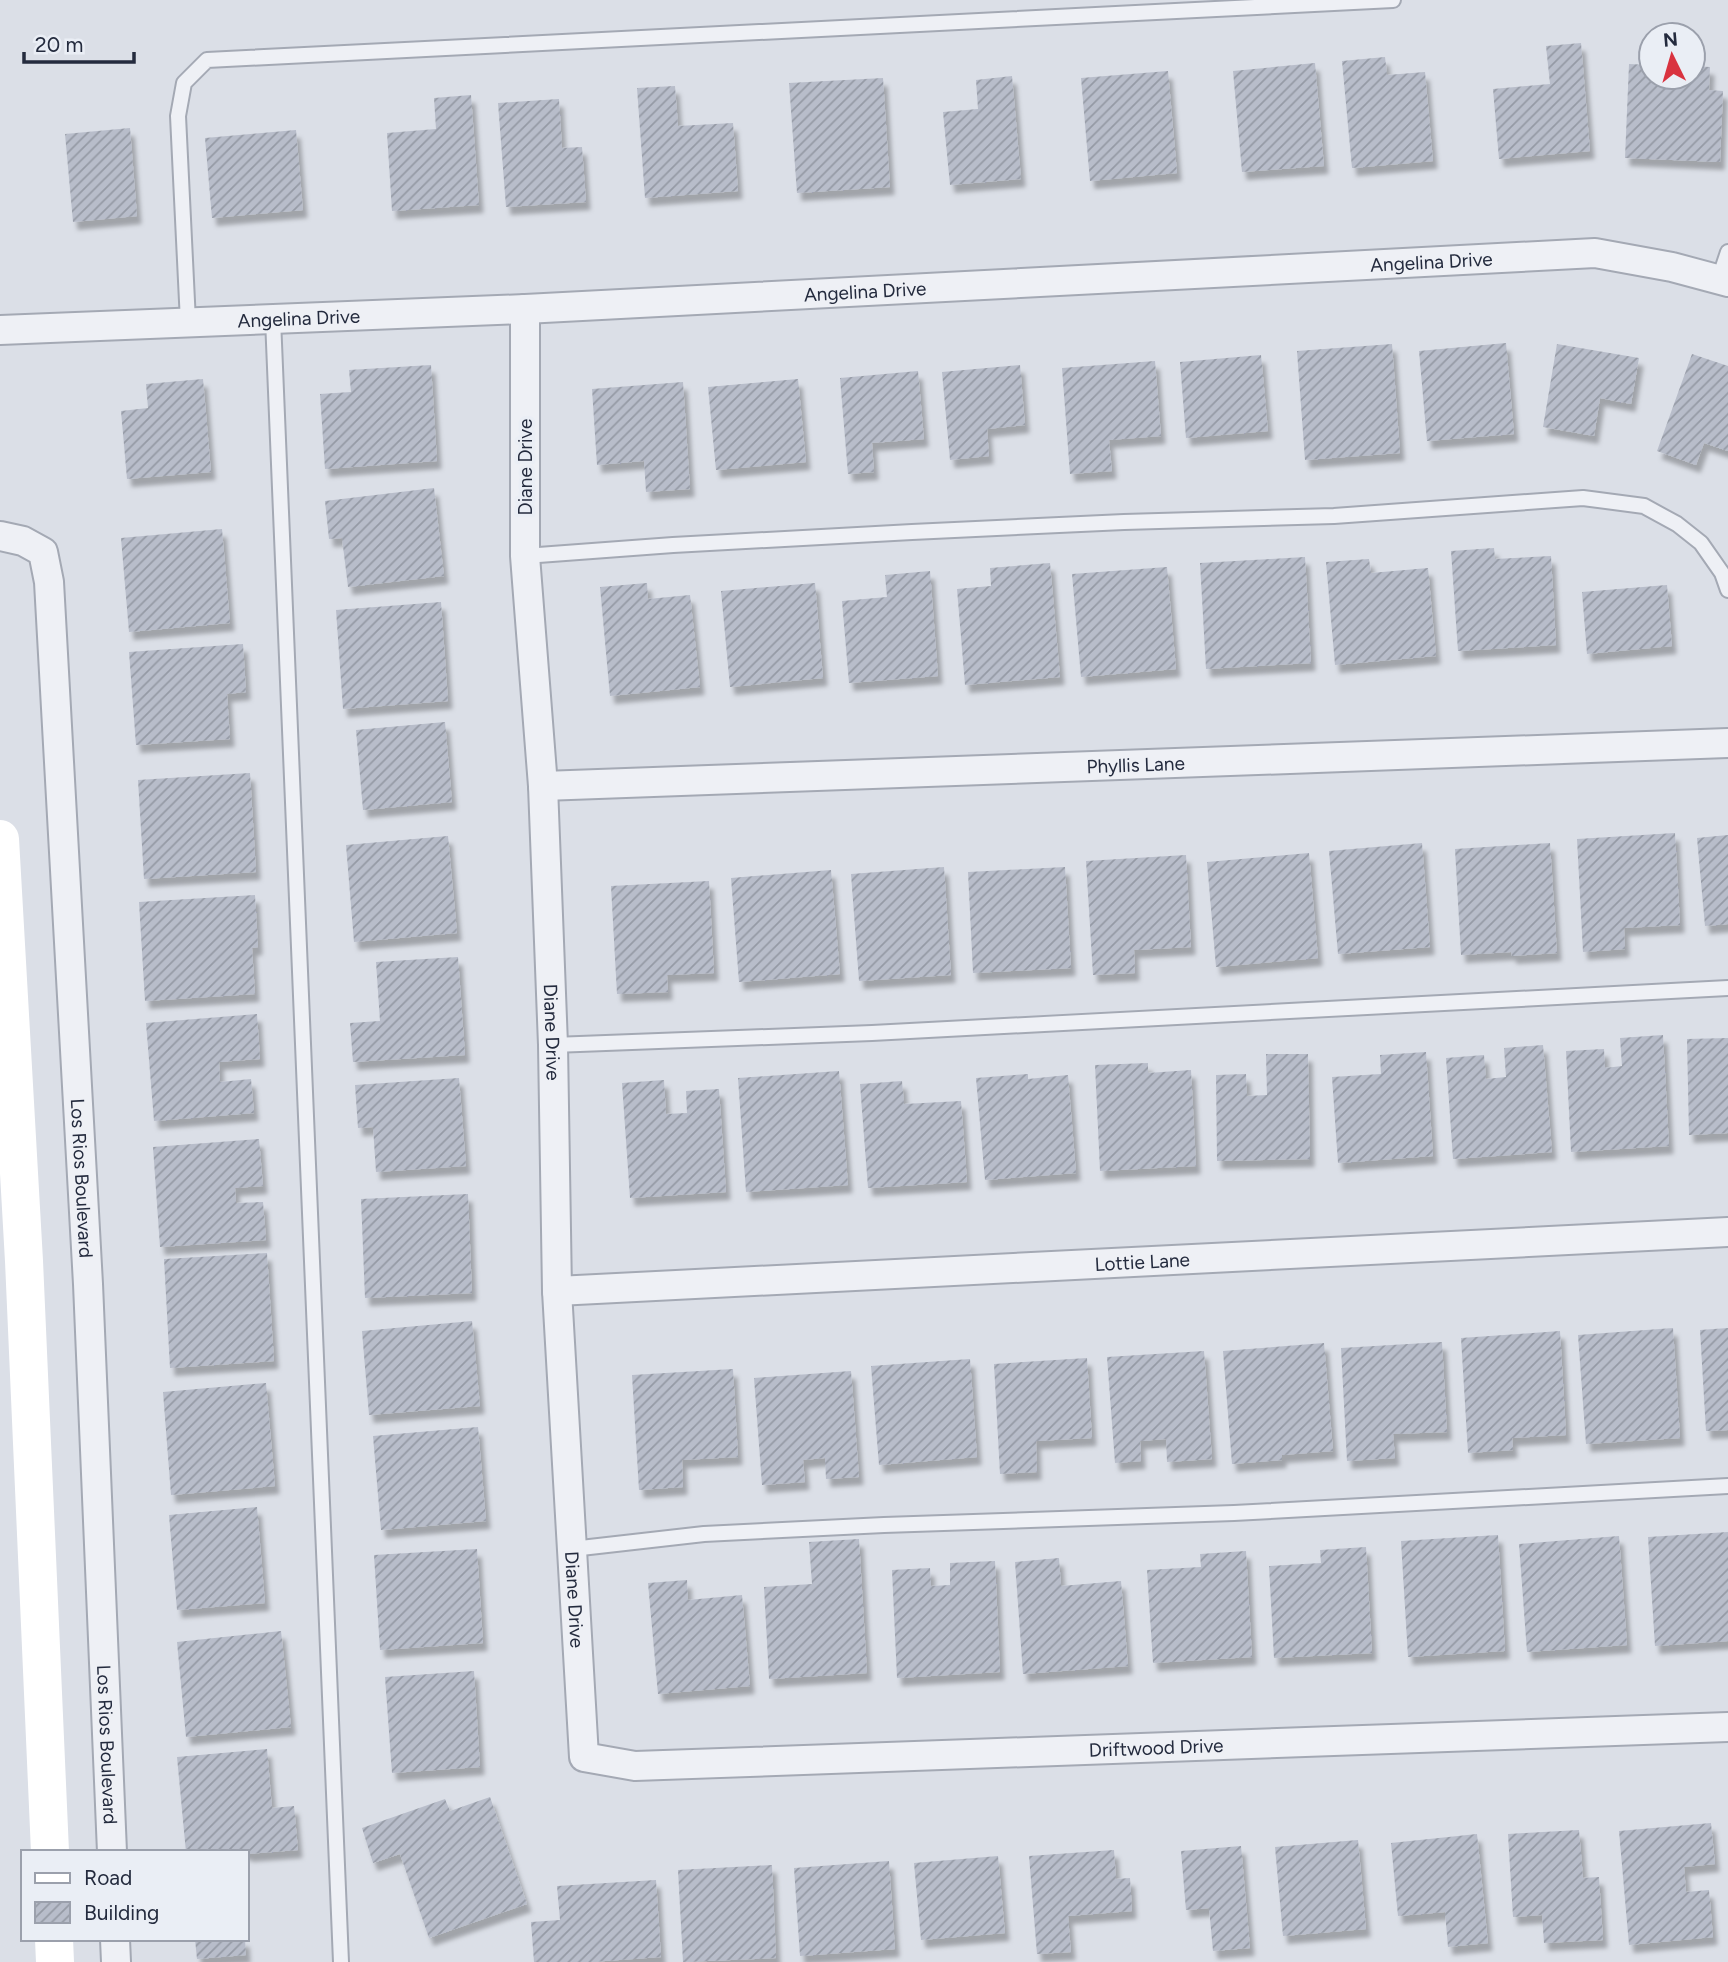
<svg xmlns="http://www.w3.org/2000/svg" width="1728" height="1962" font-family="Figtree,sans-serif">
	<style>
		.building { fill: url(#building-hatch); filter: url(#shadow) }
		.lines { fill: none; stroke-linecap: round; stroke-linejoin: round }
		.service-casing { stroke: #a4a9b4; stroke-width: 18 }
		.minor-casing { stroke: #a4a9b4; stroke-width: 32 }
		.service { stroke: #eef0f5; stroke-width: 14 }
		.minor { stroke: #eef0f5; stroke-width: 28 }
		.secondary { stroke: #fff; stroke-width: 38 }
		.labels { text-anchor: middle; stroke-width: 7; stroke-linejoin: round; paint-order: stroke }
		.street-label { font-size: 19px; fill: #242b3e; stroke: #eaeef5 }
	</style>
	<defs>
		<pattern id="building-hatch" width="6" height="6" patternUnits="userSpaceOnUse" patternTransform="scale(1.75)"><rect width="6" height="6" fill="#b8bdca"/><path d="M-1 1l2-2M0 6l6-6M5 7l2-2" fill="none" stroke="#959aa5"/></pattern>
		<filter id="shadow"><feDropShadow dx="4.5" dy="8" stdDeviation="2" flood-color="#0004"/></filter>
	</defs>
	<rect width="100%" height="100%" fill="#dbdfe7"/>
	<path class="building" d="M1581 43 1590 151 1499 159 1493 89 1550 84 1546 46Z
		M1385 57 1387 75 1425 72 1433 161 1352 168 1342 61Z
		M1315 63 1324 166 1242 172 1233 71Z
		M1629 64 1651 65V77H1693V66L1710 67 1709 90 1723 91 1720 162 1625 158Z
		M1168 71 1177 173 1090 181 1081 78Z
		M1012 76 1021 179 950 185 943 112 978 109 976 80Z
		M883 78 890 187 797 193 789 83Z
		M675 86 678 126 733 123 738 191 645 198 637 88Z
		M471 95 479 205 392 211 387 133 436 129 434 98Z
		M559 99 562 148 582 147 586 202 506 207 498 103Z
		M130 128 137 216 73 222 65 134Z
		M296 130 303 210 212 218 205 138Z
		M1506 343 1514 434 1427 441 1419 351Z
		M1392 344 1400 453 1305 460 1297 351Z
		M1557 344 1639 358 1631 404 1600 398 1594 436 1543 427Z
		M1692 354 1728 366V451L1704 443 1696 465 1657 451Z
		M1261 355 1268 431 1186 438 1180 362Z
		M1155 361 1161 436 1109 440 1112 471 1070 474 1062 368Z
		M431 365 437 461 325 469 320 394 351 392 349 370Z
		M1020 365 1025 425 987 429 989 456 950 460 942 372Z
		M918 371 924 439 872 443 874 472 848 474 840 378Z
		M203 379 211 472 127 479 121 411 148 408 146 384Z
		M798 379 806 462 716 470 708 387Z
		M683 382 690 489 646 492 644 461 597 465 592 389Z
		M434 488 444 576 348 587 342 538 329 539 325 501Z
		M222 529 230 623 129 632 121 538Z
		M1494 548 1495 559 1551 556 1556 645 1458 651 1451 551Z
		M1305 557 1311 663 1206 669 1200 563Z
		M1369 559 1371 573 1428 568 1436 656 1335 665 1326 562Z
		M1050 563 1060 677 965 685 957 589 991 586 990 568Z
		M1167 567 1176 669 1081 677 1072 574Z
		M930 571 938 676 849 683 842 601 887 597 885 575Z
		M647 583 648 599 690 595 700 687 610 696 600 587Z
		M815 583 823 678 730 687 721 591Z
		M1667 585 1672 646 1587 654 1582 592Z
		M441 602 448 701 343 709 336 610Z
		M243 644 246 692 227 694 230 739 136 745 129 652Z
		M445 722 452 802 363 810 356 730Z
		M250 773 256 872 144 879 138 780Z
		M1675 833 1680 925 1624 928 1625 949 1583 952 1577 839Z
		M1728 835V924L1705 926 1697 838Z
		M448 836 457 933 354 942 346 845Z
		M1422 843 1430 947 1338 954 1329 851Z
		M1550 843 1557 953 1512 956 1511 952 1461 955 1455 849Z
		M1309 853 1318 958 1216 967 1207 862Z
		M1186 855 1191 947 1134 950 1135 973 1093 975 1086 861Z
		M944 867 951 975 859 981 851 874Z
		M1065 867 1071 968 973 973 968 872Z
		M831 870 840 974 739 982 731 878Z
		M709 881 714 973 667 975 668 992 617 994 611 886Z
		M255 895 258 947 252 948 255 994 145 1001 139 902Z
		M458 957 465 1055 353 1062 350 1023 380 1021 376 962Z
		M257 1014 260 1059 219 1062 220 1082 251 1079 254 1113 154 1121 146 1023Z
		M1663 1035 1669 1146 1571 1152 1566 1051 1604 1049 1605 1068 1622 1066 1620 1038Z
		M1728 1038V1133L1689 1135 1687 1039Z
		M1543 1045 1552 1152 1453 1159 1446 1058 1484 1055 1486 1079 1506 1077 1504 1048Z
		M1426 1052 1433 1156 1338 1163 1332 1077 1381 1074 1380 1055Z
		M1266 1054H1308L1310 1159 1217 1161 1216 1075 1246 1074 1247 1096 1267 1095Z
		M1148 1063V1073L1191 1070 1196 1166 1100 1171 1095 1065Z
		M839 1071 848 1185 746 1192 738 1078Z
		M1028 1074V1079L1068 1075 1076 1173 985 1180 976 1078Z
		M459 1078 466 1166 376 1172 373 1127 358 1128 355 1085Z
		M664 1080 666 1114 687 1113 686 1091 719 1089 726 1192 630 1198 622 1083Z
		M902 1081 904 1104 961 1101 967 1182 868 1188 860 1084Z
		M259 1139 263 1186 235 1188 236 1203 263 1202 266 1240 160 1247 153 1147Z
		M468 1194 472 1293 365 1298 361 1199Z
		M267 1253 274 1361 170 1368 164 1259Z
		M472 1321 480 1406 369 1415 362 1331Z
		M1673 1328 1680 1438 1586 1444 1578 1335Z
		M1728 1328V1430L1706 1431 1700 1330Z
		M1560 1331 1566 1435 1512 1438 1513 1450 1468 1453 1461 1338Z
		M1442 1342 1447 1432 1393 1434 1395 1458 1347 1461 1341 1348Z
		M1324 1343 1333 1451 1282 1455V1460L1232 1464 1223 1351Z
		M1204 1351 1212 1459 1167 1462 1166 1439 1140 1441 1141 1461 1115 1463 1107 1357Z
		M1087 1358 1092 1438 1036 1441 1037 1472 1000 1474 994 1364Z
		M970 1359 977 1457 879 1465 871 1366Z
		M733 1369 738 1457 682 1460 683 1487 639 1490 632 1375Z
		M851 1371 859 1477 826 1479 825 1458 803 1460 805 1482 762 1485 754 1378Z
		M266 1383 275 1486 171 1495 163 1392Z
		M478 1427 486 1521 381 1530 373 1436Z
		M257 1507 265 1603 177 1610 169 1515Z
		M1728 1532V1641L1655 1646 1648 1537Z
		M1498 1535 1505 1651 1408 1657 1401 1541Z
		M1619 1536 1627 1645 1527 1652 1519 1544Z
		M859 1539 867 1673 769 1679 764 1587 812 1584 809 1542Z
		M1366 1547 1372 1653 1274 1658 1269 1566 1321 1563 1320 1550Z
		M477 1549 483 1643 380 1650 374 1555Z
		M1246 1551 1252 1657 1153 1663 1147 1570 1201 1567 1200 1554Z
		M1059 1558 1061 1586 1121 1581 1128 1666 1023 1674 1015 1562Z
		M995 1561 1000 1672 897 1678 892 1570 930 1568 931 1586 950 1585V1563Z
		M687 1580 688 1600 742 1595 750 1686 658 1694 648 1583Z
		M281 1631 291 1727 186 1737 177 1642Z
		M474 1671 480 1767 392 1773 385 1677Z
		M267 1749 272 1808 294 1806 298 1850 247 1854V1852H186L177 1757Z
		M490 1797 527 1904 429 1938 400 1854 373 1863 362 1828 445 1799 450 1811Z
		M1711 1823 1715 1864 1684 1867 1686 1892 1709 1890 1713 1937 1629 1945 1619 1831Z
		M1579 1830 1583 1878 1599 1877 1603 1940 1544 1943 1542 1915 1513 1917 1508 1834Z
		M1477 1834 1488 1943 1448 1947 1445 1912 1398 1916 1391 1843Z
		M1358 1840 1366 1929 1283 1936 1275 1847Z
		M1241 1846 1250 1948 1213 1951 1209 1908 1186 1910 1181 1851Z
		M1114 1850 1116 1879 1130 1878 1132 1911 1068 1916 1071 1952 1037 1954 1029 1856Z
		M998 1856 1005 1933 921 1940 914 1863Z
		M889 1861 895 1949 800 1956 794 1868Z
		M772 1865 776 1958 683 1962 678 1870Z
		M656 1880 661 1957 591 1962H534L531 1922 560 1920 557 1886Z
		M195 1939H245L246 1955 197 1959Z"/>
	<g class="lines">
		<g class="service-casing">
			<path id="service" d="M1719 279 1728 252
				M273 319 341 1962
				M188 322 178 116 184 83 207 60 1393 0
				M525 556 673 545 912 532 1124 522 1334 516 1583 498 1644 506 1677 524 1701 543 1722 573 1728 590
				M553 1045 872 1033 1728 988
				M572 1549 704 1534 884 1525 1234 1513 1728 1486"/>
		</g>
		<g class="minor-casing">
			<g id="minor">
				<path id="s1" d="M525 309V556L543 786 553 1045 557 1291 584 1757 635 1766 1728 1727"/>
				<path id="s2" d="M0 330 525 309 1595 253 1672 267 1728 282"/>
				<path id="s3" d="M0 536 23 541 43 552 49 582 88 1284 112 1852"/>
				<path id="s4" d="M543 786 1728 743"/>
				<path id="s5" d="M557 1291 1728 1232"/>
				<path d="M115 1939 116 1962"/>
			</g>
		</g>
		<use href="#service" class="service"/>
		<use href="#minor" class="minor"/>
		<path class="secondary" d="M0 839 24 1261 50 1852
			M54 1939 55 1962"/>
	</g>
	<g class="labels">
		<g class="street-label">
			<text dy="7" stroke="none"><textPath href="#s2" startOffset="1433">Angelina Drive</textPath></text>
			<text dy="7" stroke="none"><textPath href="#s2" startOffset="866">Angelina Drive</textPath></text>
			<text dy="7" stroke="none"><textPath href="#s2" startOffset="299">Angelina Drive</textPath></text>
			<text transform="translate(525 467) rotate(-90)" y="7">Diane Drive</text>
			<text dy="7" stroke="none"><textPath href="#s4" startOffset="593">Phyllis Lane</textPath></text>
			<text dy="7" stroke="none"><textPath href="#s1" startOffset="724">Diane Drive</textPath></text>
			<text dy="7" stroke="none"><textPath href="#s3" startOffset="674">Los Rios Boulevard</textPath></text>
			<text dy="7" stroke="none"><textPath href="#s5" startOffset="586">Lottie Lane</textPath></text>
			<text dy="7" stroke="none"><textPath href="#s1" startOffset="1292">Diane Drive</textPath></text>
			<text dy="7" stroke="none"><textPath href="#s3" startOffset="1241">Los Rios Boulevard</textPath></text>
			<text dy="7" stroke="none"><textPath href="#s1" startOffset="2023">Driftwood Drive</textPath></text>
		</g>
	</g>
	<rect x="21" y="1850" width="228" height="91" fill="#eaeef5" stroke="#9ba0ac" stroke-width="2"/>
	<rect x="35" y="1873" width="35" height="10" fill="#ffffff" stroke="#9ba0ac" stroke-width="2"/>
	<text x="84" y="1885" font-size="21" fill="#242b3e">Road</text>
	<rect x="35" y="1902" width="35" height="21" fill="url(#building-hatch)" stroke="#9ba0ac" stroke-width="2"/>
	<text x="84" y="1920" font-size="21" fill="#242b3e">Building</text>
	<g transform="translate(1672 56) rotate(355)"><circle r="33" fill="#eaeef5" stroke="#9ba0ac" stroke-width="2"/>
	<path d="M0-5L12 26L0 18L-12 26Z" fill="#d9323f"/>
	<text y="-10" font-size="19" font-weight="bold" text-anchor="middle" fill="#242b3e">N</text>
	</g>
	<path d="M24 52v10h110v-10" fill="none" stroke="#242b3e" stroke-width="3.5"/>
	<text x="35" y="52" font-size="21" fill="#242b3e" stroke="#eaeef5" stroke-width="5" paint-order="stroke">20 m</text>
</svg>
